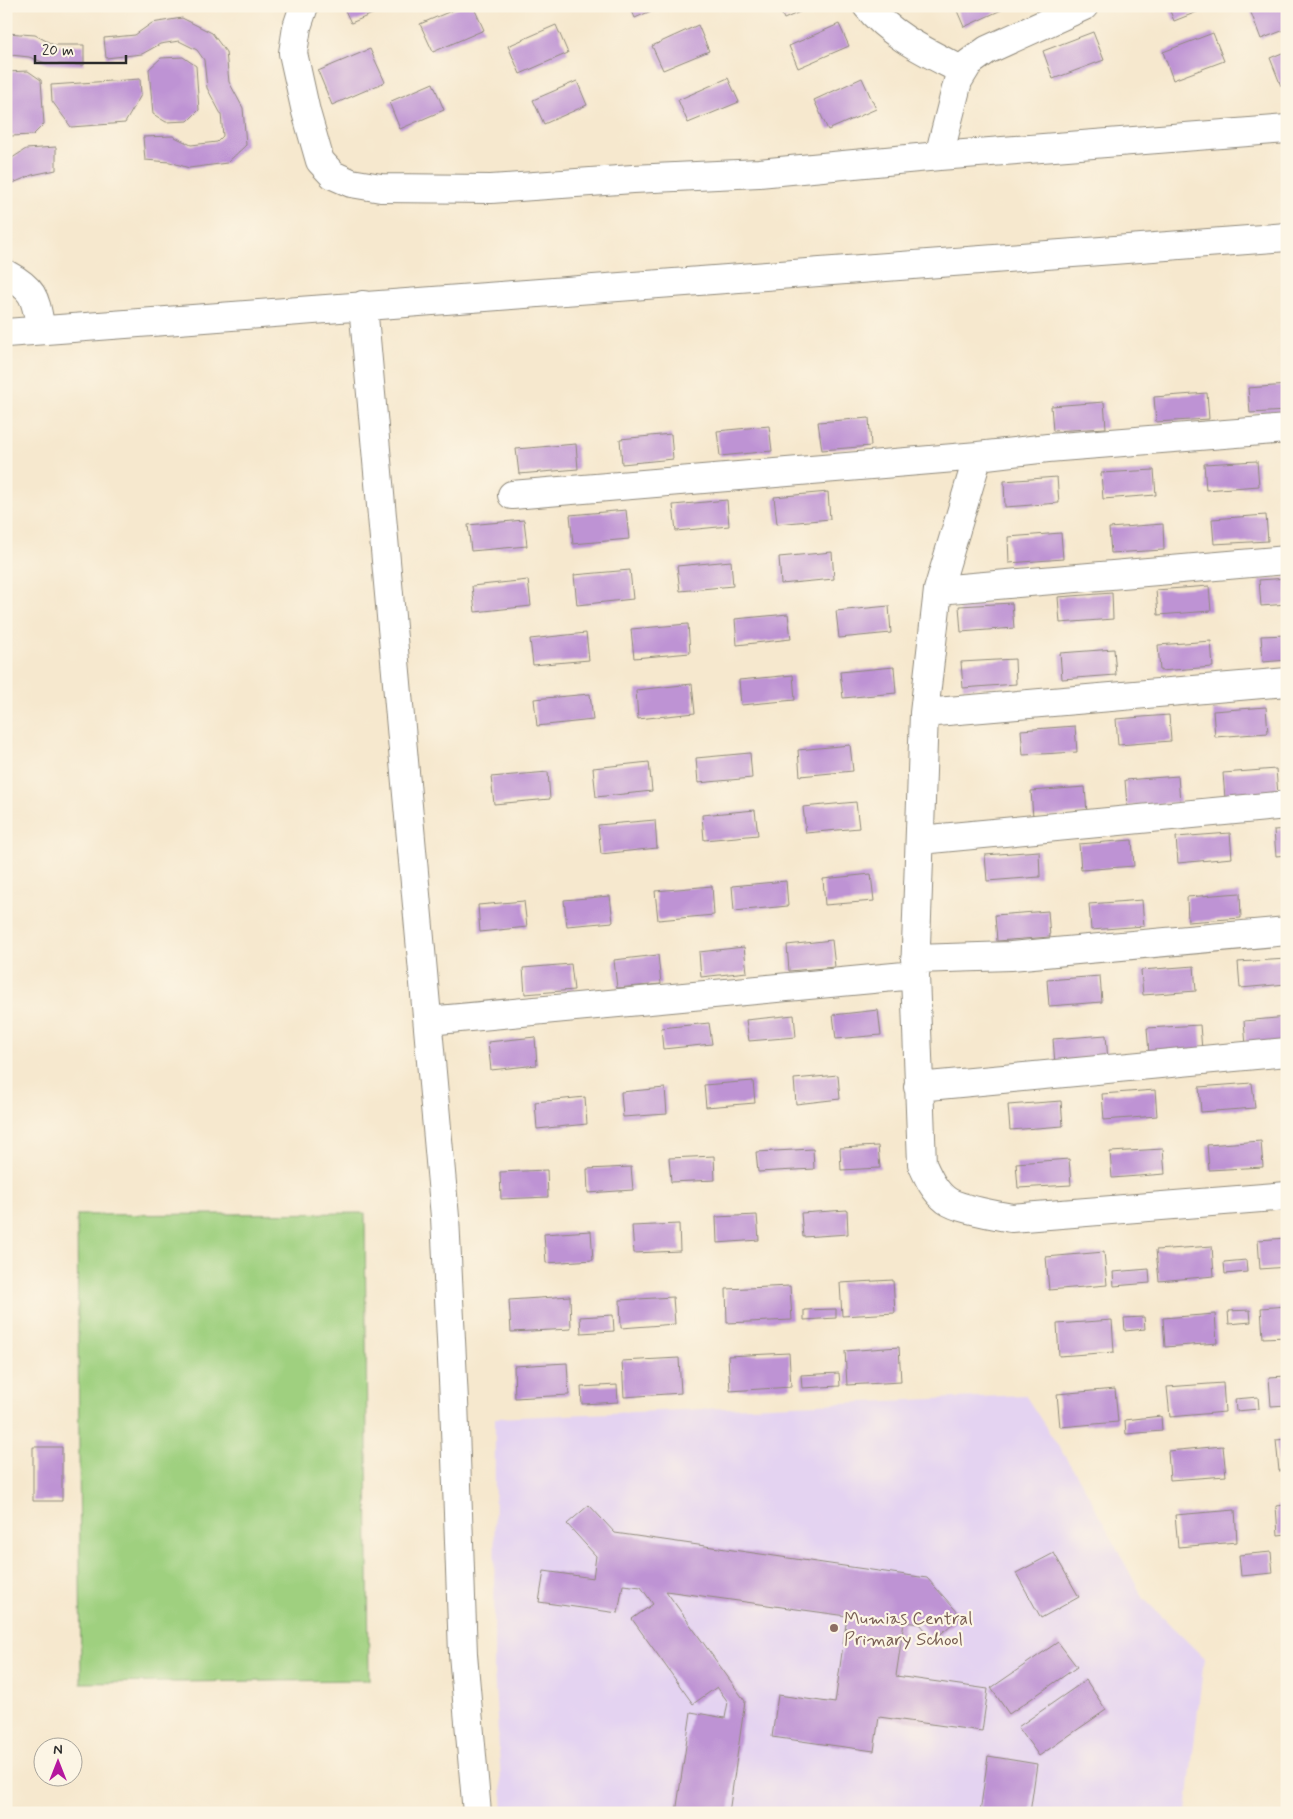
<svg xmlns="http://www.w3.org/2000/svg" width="1293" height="1819" font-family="Mynerve,sans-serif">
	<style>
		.built { fill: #e4d3f1 }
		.green { fill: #9fd07f; stroke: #657e55 }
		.building { fill: #be93d4 }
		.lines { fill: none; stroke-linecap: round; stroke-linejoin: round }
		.minor-casing { stroke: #908a7c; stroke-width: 30 }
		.minor { stroke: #fff; stroke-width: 28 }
		.education-dot { fill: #8d6e63; stroke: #fcf5e5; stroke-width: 2 }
		.labels { text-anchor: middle; stroke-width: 4.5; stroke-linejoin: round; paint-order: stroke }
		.education-label { font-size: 18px; fill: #785e54; stroke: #fcf5e5; text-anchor: start }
	</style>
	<rect width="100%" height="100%" fill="#fcf5e5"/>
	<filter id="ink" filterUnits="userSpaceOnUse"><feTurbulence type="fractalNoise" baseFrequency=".02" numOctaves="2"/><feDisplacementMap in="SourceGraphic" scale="10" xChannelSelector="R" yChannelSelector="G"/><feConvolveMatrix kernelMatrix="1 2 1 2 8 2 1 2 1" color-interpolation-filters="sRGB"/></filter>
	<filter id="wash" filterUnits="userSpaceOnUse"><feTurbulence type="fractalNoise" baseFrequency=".0096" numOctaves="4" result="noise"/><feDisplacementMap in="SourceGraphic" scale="20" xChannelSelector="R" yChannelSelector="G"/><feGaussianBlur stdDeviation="1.12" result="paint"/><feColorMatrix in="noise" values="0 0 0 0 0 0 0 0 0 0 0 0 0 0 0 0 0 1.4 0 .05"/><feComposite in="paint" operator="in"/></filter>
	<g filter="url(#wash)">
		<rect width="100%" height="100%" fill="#f6e8ce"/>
		<path class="built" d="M1025 1395 1084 1486 1143 1598 1204 1658 1186 1813H503L494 1671 495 1418Z"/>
		<path class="green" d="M365 1213 369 1680 81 1683 77 1215Z"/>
		<g id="blocks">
			<path class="building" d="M343 6H391L351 23Z
				M463 6H473L484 30 433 52 420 24Z
				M630 6H662L635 18Z
				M778 6H813L784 19Z
				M955 6H1010L964 27Z
				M1168 6H1212L1174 21Z
				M1261 6H1287V29L1261 39 1250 10Z
				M182 18 212 33 226 52 229 82 243 108 246 145 227 163 189 168 170 162 145 160 143 137 173 136 191 145 217 142 223 136 221 114 207 88 204 60 197 50 179 41 160 44 142 54 106 58 104 38 135 35 152 23Z
				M839 24 849 46 798 68 789 46Z
				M556 25 568 53 520 74 508 46Z
				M698 25 709 51 663 70 652 46Z
				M1093 32 1104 60 1053 79 1043 51Z
				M6 33 35 35 54 45H84V65L48 64 29 57 11 55 6 58Z
				M1213 33 1224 61 1173 80 1163 52Z
				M370 49 385 82 332 105 318 71Z
				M1287 51V84L1281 86 1270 58Z
				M183 57 196 66 199 110 188 121 166 122 153 114 149 69 161 58Z
				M28 71 41 80 44 124 33 135 11 136 6 133V72Z
				M728 78 739 102 688 123 678 100Z
				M862 78 876 109 828 130 814 100Z
				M140 79 141 95 125 123 71 127 52 101 51 85Z
				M577 81 587 105 544 124 533 100Z
				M433 83 444 110 400 129 389 102Z
				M56 147V170L32 175 13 183H6V160H9L26 149Z
				M1287 385V411L1250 413 1248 388Z
				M1207 393 1209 419 1156 422 1154 397Z
				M1104 402 1106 428 1053 431 1051 406Z
				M869 418 871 446 822 450 818 422Z
				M769 426 772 451 720 456 717 431Z
				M671 434 673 459 622 464 620 439Z
				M576 444 578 469 519 474 516 449Z
				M1257 461 1259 486 1206 490 1204 464Z
				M1154 470 1156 495 1103 499 1101 473Z
				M1057 477 1059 503 1005 507 1004 481Z
				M828 492 830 519 777 524 774 497Z
				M727 500 729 526 676 531 673 505Z
				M626 510 629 539 573 544 570 515Z
				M1266 515 1268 541 1214 544 1212 519Z
				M524 520 527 546 471 551 468 525Z
				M1163 524 1164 550 1111 553 1109 528Z
				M1061 533 1063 559 1009 563 1008 537Z
				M832 552 834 579 781 584 779 557Z
				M731 561 733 586 680 591 677 566Z
				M630 570 633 599 577 605 574 575Z
				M1287 578V604L1261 606 1259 580Z
				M528 580 531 606 475 612 472 586Z
				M1209 586 1211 611 1158 615 1156 590Z
				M1112 593 1113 619 1060 623 1058 597Z
				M1012 603 1014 628 961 632 959 606Z
				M889 606 891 633 839 638 836 611Z
				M788 614 791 639 737 645 735 619Z
				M688 624 690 653 634 658 631 629Z
				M586 633 589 660 533 665 530 639Z
				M1287 635V660L1263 662 1261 636Z
				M1211 641 1213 667 1160 671 1158 645Z
				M1114 649 1116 675 1062 679 1060 653Z
				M1015 659 1016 684 963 688 961 662Z
				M894 667 896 693 843 698 840 672Z
				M793 675 795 700 741 705 739 680Z
				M692 684 695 713 638 719 636 690Z
				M590 694 593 720 537 726 534 699Z
				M1266 707 1268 733 1215 737 1213 711Z
				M1169 715 1171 741 1118 745 1116 719Z
				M1075 726 1077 752 1023 755 1021 730Z
				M850 745 853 771 800 776 798 750Z
				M750 753 752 778 698 783 696 758Z
				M649 762 652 791 596 797 593 768Z
				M1276 769 1278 795 1225 798 1223 773Z
				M548 772 550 799 494 804 491 777Z
				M1178 776 1180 802 1127 806 1125 780Z
				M1085 787 1087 813 1033 817 1031 791Z
				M856 802 859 828 806 833 803 807Z
				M755 810 758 835 704 840 702 815Z
				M655 820 657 848 601 854 598 825Z
				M1287 829V855L1276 856 1274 830Z
				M1230 833 1232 858 1178 863 1176 837Z
				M1132 840 1134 866 1081 870 1079 844Z
				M1039 851 1040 877 987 881 985 855Z
				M871 874 874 901 825 905 823 879Z
				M786 881 788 906 734 911 732 886Z
				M712 886 714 915 658 920 655 891Z
				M1284 890H1287V908H1285Z
				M1240 893 1241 918 1188 922 1187 897Z
				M610 896 613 922 567 926 564 900Z
				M1142 900 1144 926 1091 930 1089 904Z
				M524 901 527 927 480 932 478 905Z
				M1048 911 1050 937 997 941 995 915Z
				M832 940 835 967 789 971 787 945Z
				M744 947 747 972 701 977 699 952Z
				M658 955 661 984 617 988 614 960Z
				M1287 959V984L1240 988 1238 962Z
				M571 964 574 990 525 994 523 968Z
				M1194 966 1196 991 1143 995 1141 970Z
				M1100 976 1102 1002 1049 1006 1047 980Z
				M878 1010 881 1035 836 1039 833 1015Z
				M794 1015 796 1037 749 1041 746 1020Z
				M1287 1017V1043L1246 1046 1244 1021Z
				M709 1023 712 1044 663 1049 661 1028Z
				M1200 1025 1202 1050 1149 1054 1147 1028Z
				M1106 1035 1108 1061 1055 1064 1053 1039Z
				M535 1037 537 1065 491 1070 488 1042Z
				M838 1075 840 1099 796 1104 794 1079Z
				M753 1081 755 1103 706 1107 704 1085Z
				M1252 1083 1255 1108 1201 1112 1199 1087Z
				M665 1088 667 1114 623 1117 621 1092Z
				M1155 1090 1157 1116 1104 1120 1102 1094Z
				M585 1097 587 1124 537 1129 535 1102Z
				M1061 1101 1063 1126 1010 1130 1008 1105Z
				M1261 1141 1263 1167 1209 1170 1207 1145Z
				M878 1146 880 1168 841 1170 840 1148Z
				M813 1149 814 1169 758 1172 756 1152Z
				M1163 1149 1165 1174 1112 1178 1110 1152Z
				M714 1156 715 1180 671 1182 669 1158Z
				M1069 1159 1071 1185 1018 1188 1016 1163Z
				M631 1167 633 1190 588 1193 587 1169Z
				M547 1170 548 1197 501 1199 500 1172Z
				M847 1210 848 1234 803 1237 801 1213Z
				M757 1215 759 1240 717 1243 716 1217Z
				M679 1224 680 1251 634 1253 632 1226Z
				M591 1231 593 1260 546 1263 544 1234Z
				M1287 1238V1267L1260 1269 1258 1240Z
				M1212 1246 1214 1276 1159 1281 1156 1250Z
				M1104 1252 1107 1285 1049 1290 1046 1257Z
				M1246 1260 1247 1272 1225 1274 1224 1262Z
				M1149 1269 1150 1283 1114 1286 1113 1272Z
				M893 1280 895 1313 842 1316 840 1283Z
				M790 1286 792 1320 727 1323 726 1289Z
				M570 1296 571 1329 511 1332 509 1300Z
				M673 1297 675 1324 621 1328 620 1300Z
				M1287 1306V1337L1263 1338 1261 1308Z
				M836 1309V1318L804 1320V1310Z
				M1250 1310 1251 1322 1229 1324 1228 1311Z
				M1215 1314 1217 1343 1165 1347 1163 1318Z
				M613 1315 614 1331 581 1333 580 1317Z
				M1144 1317 1145 1329 1125 1331 1124 1318Z
				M1112 1320 1114 1352 1059 1356 1057 1324Z
				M899 1347 901 1382 847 1385 845 1351Z
				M789 1353 791 1387 730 1391 728 1356Z
				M679 1358 681 1393 624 1397 622 1361Z
				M567 1363 569 1395 515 1398 514 1366Z
				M839 1373 840 1386 802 1388 801 1375Z
				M1287 1376V1405L1271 1406 1269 1377Z
				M1223 1383 1225 1412 1170 1417 1167 1387Z
				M617 1385 618 1402 582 1404 581 1387Z
				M1115 1389 1118 1422 1060 1427 1057 1394Z
				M1258 1397 1259 1409 1236 1411 1235 1399Z
				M1161 1416 1162 1431 1126 1434 1125 1420Z
				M1287 1439V1470L1279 1471 1276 1440Z
				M1223 1446 1226 1476 1170 1480 1168 1451Z
				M33 1447H62V1501H33Z
				M589 1505 615 1533 927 1578 961 1616 934 1640 920 1624 904 1622 896 1676 988 1689 982 1731 879 1717 874 1751 772 1737 778 1695 835 1703 847 1616 666 1591 745 1701 729 1813H676L691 1712 725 1718 728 1702 717 1687 693 1704 632 1619 653 1604 641 1587 623 1585 618 1613 539 1602 544 1571 593 1578 596 1556 567 1524Z
				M1287 1505V1534L1278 1535 1276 1506Z
				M1235 1510 1237 1542 1178 1547 1175 1515Z
				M1271 1552 1273 1573 1241 1576 1239 1555Z
				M1054 1553 1079 1597 1041 1618 1016 1573Z
				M1058 1642 1077 1667 1009 1714 991 1688Z
				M1086 1680 1106 1710 1039 1756 1018 1727Z
				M988 1756 1037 1764 1030 1813H980Z"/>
		</g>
	</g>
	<g filter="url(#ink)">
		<use href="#blocks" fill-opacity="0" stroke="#908a7c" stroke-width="1"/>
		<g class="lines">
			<g class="minor-casing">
				<path id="minor" d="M304 6 297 27 293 53 306 112 320 161 333 175 351 183 381 188 491 189 633 179 759 173 939 156 1287 129
					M867 6C892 37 929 53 963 71
					M939 156 958 81 969 63 987 50 1084 6
					M6 274C36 290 35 299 41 330
					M363 305 445 1217 454 1401 463 1654 477 1813
					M6 333 1287 237
					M978 456 938 590 924 713 915 975 922 1164C928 1177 934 1191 946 1200 960 1210 994 1214 1011 1218L1287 1196
					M512 495 978 456 1048 448 1287 429
					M938 590 1287 560
					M924 713 1287 682
					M920 840 1287 805
					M915 959 1011 956 1287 931
					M428 1021 915 975
					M918 1087 1287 1052"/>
			</g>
			<use href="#minor" class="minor"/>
		</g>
	</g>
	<circle class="education-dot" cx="834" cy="1628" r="5"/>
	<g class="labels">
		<g class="education-label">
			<text x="844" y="1624">Mumias Central<tspan x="844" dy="21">Primary School</tspan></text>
		</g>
	</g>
	<rect width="1293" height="1819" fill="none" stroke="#fcf5e5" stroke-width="25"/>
	<g transform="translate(58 1762)"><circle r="24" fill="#fcf5e5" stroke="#a8a49b"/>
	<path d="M0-4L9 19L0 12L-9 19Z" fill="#b5179e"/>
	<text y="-8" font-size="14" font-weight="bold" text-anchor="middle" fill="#2b2b2b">N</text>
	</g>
	<path d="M35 55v8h91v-8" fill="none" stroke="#2b2b2b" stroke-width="2.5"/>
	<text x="42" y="55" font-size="15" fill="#2b2b2b" stroke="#fcf5e5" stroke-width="4" paint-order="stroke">20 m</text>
</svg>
